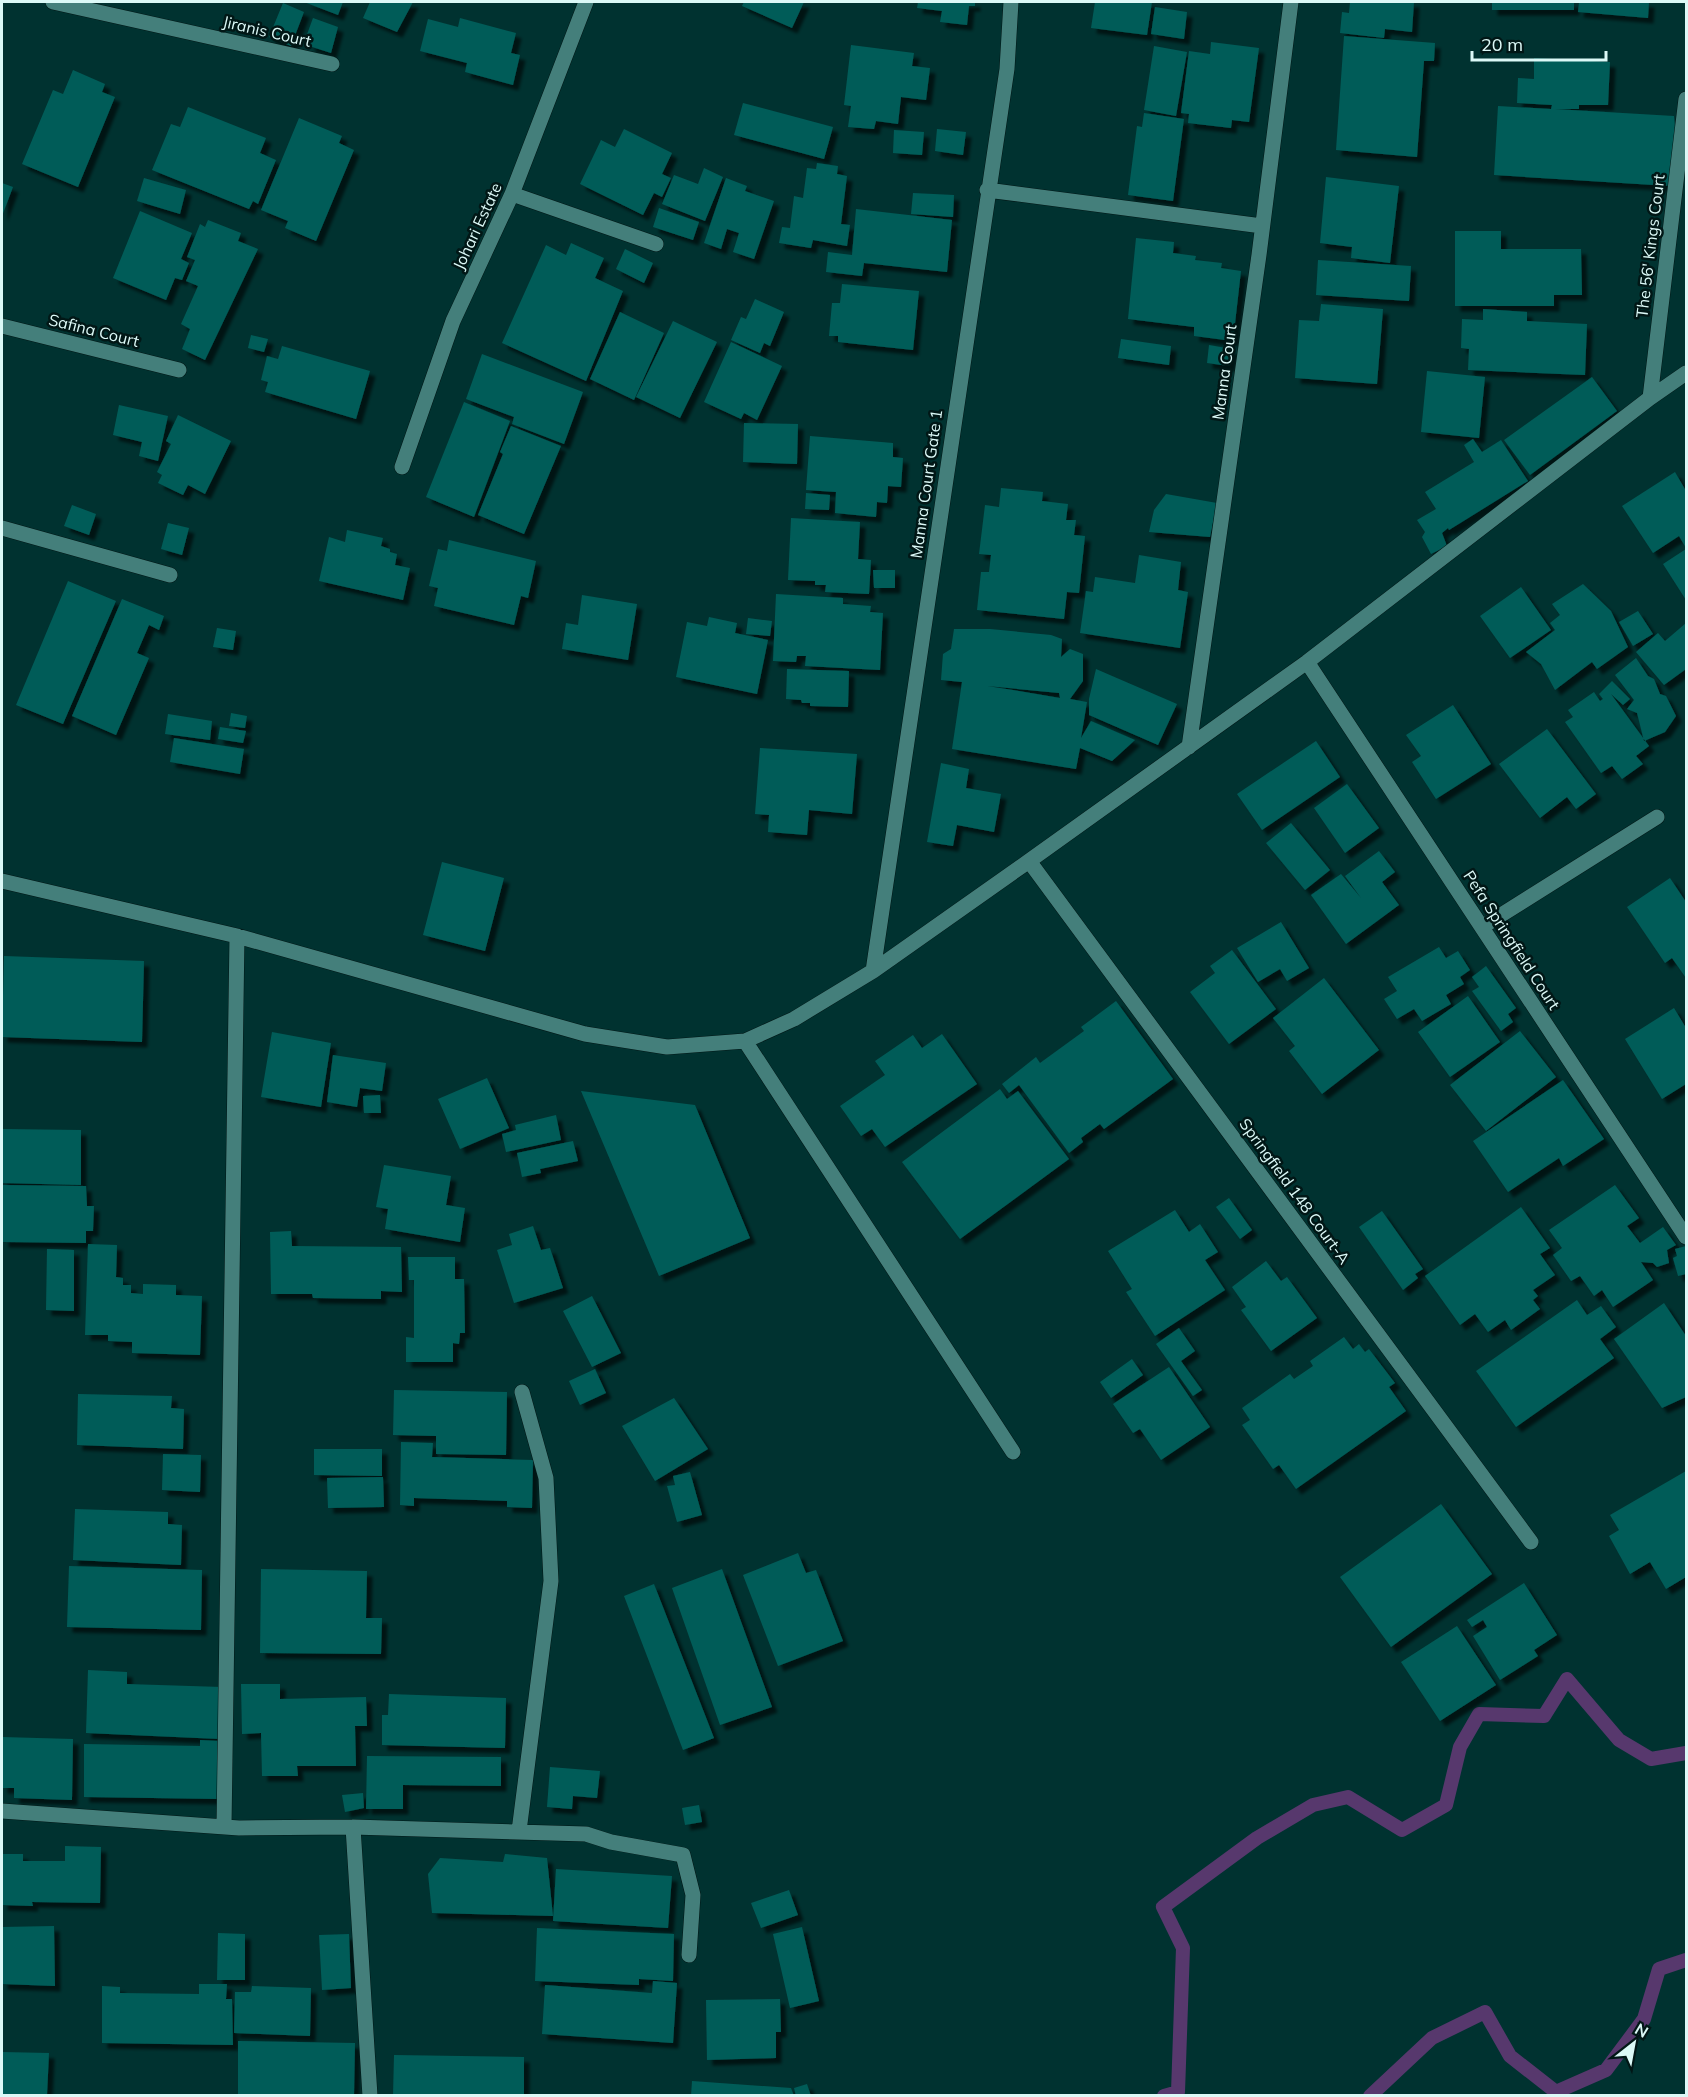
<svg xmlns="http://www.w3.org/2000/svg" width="1688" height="2097" font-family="Mulish,sans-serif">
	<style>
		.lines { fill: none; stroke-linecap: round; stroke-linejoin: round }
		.stream { stroke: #57386d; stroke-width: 14 }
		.building { fill: #005c58; fill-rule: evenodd; filter: url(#shadow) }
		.minor-casing { stroke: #001817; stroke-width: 16 }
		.minor { stroke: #447f7b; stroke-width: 15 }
		.labels { text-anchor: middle; stroke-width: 5; stroke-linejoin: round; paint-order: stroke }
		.street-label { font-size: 16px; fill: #dcf9f7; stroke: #011716 }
	</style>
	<defs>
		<filter id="shadow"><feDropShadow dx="5.5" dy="5.5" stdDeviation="1.5" flood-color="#0009"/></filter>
	</defs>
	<rect width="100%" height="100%" fill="#003230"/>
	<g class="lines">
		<path class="stream" d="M1164 2096 1178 2092 1183 1948 1163 1907 1257 1838 1313 1805 1348 1797 1402 1830 1446 1805 1460 1747 1479 1714 1544 1716 1567 1679 1619 1740 1651 1759 1686 1753
			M1370 2096 1432 2038 1485 2012 1510 2056 1556 2092 1606 2070 1644 2019 1659 1969 1686 1960"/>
	</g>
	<path class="building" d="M304 2H343L338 15Z
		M370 2H413L397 32 363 18Z
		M744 2H804L792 28 742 6Z
		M918 2H975V6H969L967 25 940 22 942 11 917 8Z
		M1095 2H1152L1147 35 1091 28Z
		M1350 2H1414L1412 32 1385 29 1384 38 1340 33 1342 12 1349 13Z
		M1492 2H1574V10H1492Z
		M1579 2H1649L1648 18 1578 12Z
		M283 3 304 12 291 46 269 37Z
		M1155 7 1187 12 1184 39 1151 34Z
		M313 18 338 27 331 53 309 46 311 42 305 40Z
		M460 18 516 33 511 53 520 55 513 85 465 72 467 63 420 51 428 19 458 27Z
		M1344 36 1435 43 1434 61H1424L1417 157 1336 150Z
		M1211 42 1259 48 1249 122 1232 120 1231 128 1188 123 1189 114 1181 113 1189 51 1210 54Z
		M851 45 914 53 912 66 930 68 926 100 901 97 898 124 876 121 874 129 848 127 851 106 844 105Z
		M1154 46 1187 52 1176 116 1144 110Z
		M1534 58 1610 62 1608 105H1579V109H1555L1674 116 1677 149 1670 186 1494 175 1498 106 1551 109 1552 105 1517 103 1518 78 1534 79Z
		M73 70 105 84 102 92 115 97 78 187 22 164 53 90 63 94Z
		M743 103 833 127 824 159 734 135Z
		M188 107 266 138 260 153 276 160 258 204 253 201 249 209 152 170 171 124 180 127Z
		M1144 113 1184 119 1173 201 1128 195 1137 126 1142 127Z
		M299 118 342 136 339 143 354 150 316 241 285 228 288 221 261 210Z
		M624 129 672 153 662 174 671 178 662 197 654 193 643 215 580 184 601 140 615 147Z
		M937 129 966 132 963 155 935 151Z
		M894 130 924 132 922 155 893 153Z
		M817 163 838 166 837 174 847 176 841 224 850 225 847 246 813 240 811 248 779 243 782 227 790 228 794 196 803 198 807 168 816 169Z
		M704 168 723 177 705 221 662 204 674 175 698 184Z
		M1326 177 1399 186 1390 263 1351 258 1352 247 1320 243Z
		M144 178 186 190 180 214 137 201Z
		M726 178 747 186 745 191 774 201 754 259 733 252 739 233 727 229 721 249 704 243Z
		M2 183 13 187 2 216Z
		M913 193 954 195 953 217 911 214Z
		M659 208 699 222 693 240 653 227Z
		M856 209 952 220 947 272 864 263 862 276 826 272 828 252 852 255Z
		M140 211 192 233 181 259 189 263 182 280 175 278 166 300 113 278Z
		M208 220 241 233 238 241 258 249 205 360 182 349 190 329 181 324 198 286 186 281 195 260 187 257 200 224 205 227Z
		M1455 231H1501V249H1581L1582 295H1554V306H1455Z
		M1136 238 1174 242 1173 253 1196 256 1195 260 1222 263 1221 268 1241 271 1233 341 1194 336V327L1128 319Z
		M571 243 604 258 595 278 623 291 586 381 502 343 546 245 566 255Z
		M625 249 653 263 644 283 616 269Z
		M1318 260 1411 266 1409 301 1316 295Z
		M842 284 919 291 913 350 838 342V336H829L832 303H840Z
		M755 299 784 312 770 346 764 343 760 353 731 340 741 317 746 319Z
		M1321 304 1383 309 1377 384 1295 378 1299 320 1319 321Z
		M1483 309 1527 312V321L1587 324 1585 375 1468 370 1469 349 1461 348 1462 319 1483 320Z
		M620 312 664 333 634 400 590 379Z
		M673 321 717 342 680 418 636 397Z
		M251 335 268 339 264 352 248 348Z
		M1121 339 1171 346 1169 365 1118 358Z
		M731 342 782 366 757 420 744 413 741 419 704 402Z
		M1209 345 1232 349 1229 366 1207 363Z
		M282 346 370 371 356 419 265 392 268 382 261 380 267 356 278 359Z
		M482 354 583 392 564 444 512 424 514 417 466 399Z
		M1427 371 1485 377 1479 438 1421 432Z
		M1592 377 1617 411 1530 475 1504 440Z
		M464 402 510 421 474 517 426 497Z
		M119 405 168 416 158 461 139 456 142 442 113 435Z
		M178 415 231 441 205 494 188 485 183 495 158 483 162 475 157 472 171 444 166 441Z
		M744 423 798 424 797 464 743 462Z
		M511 426 561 446 524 534 478 515 503 454 500 452Z
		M810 436 893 443V457L903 458 901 487 888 486 887 503 877 502 876 517 835 513 836 492 806 490Z
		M1473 439 1482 452 1501 440 1528 481 1449 530 1448 528 1442 533 1447 546 1431 554 1422 537 1425 532 1417 520 1436 509 1425 492 1474 462 1464 445Z
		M1675 472 1686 491V548L1679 536 1653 553 1622 506Z
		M1001 488 1043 492 1042 501 1068 504 1066 520H1076L1074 535 1085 536 1079 593 1067 592 1064 619 977 610 981 572H989L991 555 979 554 985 505 999 507Z
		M806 493 830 495 829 510 805 509Z
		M1166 494 1217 503 1210 537 1149 532 1154 510Z
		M72 505 96 514 89 535 64 526Z
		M791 518 860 522 858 559 871 560 869 594 825 592 826 585H815V581L788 580Z
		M168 523 189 528 182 555 161 549Z
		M347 530 383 538 381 546 390 549V552L397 554 395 565 410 568 403 600 319 581 329 537 345 542Z
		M449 540 536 561 528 598 521 596 514 625 434 606 438 588 429 586 438 549 447 551Z
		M1686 549V600L1663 564Z
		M1139 555 1181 562 1178 590 1188 592 1180 648 1080 633 1086 591 1093 592 1095 577 1135 583Z
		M873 570H895V588H874Z
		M68 581 116 601 63 724 16 705Z
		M1583 584 1611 611 1628 647 1597 669 1592 662 1555 690 1541 664 1526 652 1555 630 1550 623 1560 615 1552 604Z
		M1521 587 1551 630 1510 658 1480 616Z
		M776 594 843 598V604L871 606 870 612 883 613 880 670 805 666 806 656H797L796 662 773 661Z
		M582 595 637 604 628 660 562 649 566 623 578 625Z
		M122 599 164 616 159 630 149 625 137 653 149 658 116 735 72 716Z
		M1638 611 1653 634 1633 646 1619 622Z
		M709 617 737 623 735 633 768 640 757 694 676 677 687 622 707 626Z
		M748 618 772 621 770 636 746 634Z
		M1686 623V669L1664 685 1636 652 1658 633 1665 641Z
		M217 628 236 631 233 650 213 647Z
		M954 629H990L1051 635 1062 639 1061 657 1070 649 1083 654V681L1070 699 1087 702 1081 738 1091 721 1135 740 1112 761 1080 748 1076 769 952 749 962 682 941 680 943 654 951 649ZM987 686 1059 693 1060 698 1013 690Z
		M1636 658 1648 676 1654 679 1660 694 1666 696 1676 716 1665 732 1644 741 1637 713 1627 709 1634 700 1615 675Z
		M787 669 849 671 848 707 810 706V703H802L801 700 786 699Z
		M1096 669 1177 704 1158 745 1089 715V699Z
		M1612 681 1630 699 1623 705 1611 694 1649 746 1636 756 1643 764 1622 779 1612 766 1601 773 1565 722 1573 717 1568 710 1594 692 1600 701 1603 699 1599 694Z
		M1453 705 1491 764 1436 799 1412 762 1421 756 1406 735Z
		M231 713 247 716 245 728 229 726Z
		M168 714 212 721 210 740 165 734Z
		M220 727 246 731 243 743 218 739Z
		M1547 729 1596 794 1576 809 1567 797 1540 818 1499 764Z
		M174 738 244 749 240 774 170 762Z
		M1316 741 1340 777 1262 830 1237 794Z
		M760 748 857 754 852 814 809 810 807 835 768 832 769 815 755 814Z
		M941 763 969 769 966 788 1001 794 994 832 957 825 953 846 927 842Z
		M1347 784 1379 828 1345 853 1314 808Z
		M1291 823 1330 870 1305 890 1266 843Z
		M1379 851 1395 872 1382 882 1399 905 1346 944 1311 895 1341 874 1361 898 1345 876Z
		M442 862 504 878 485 951 423 935Z
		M1670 878 1686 902V978L1672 958 1665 963 1627 907Z
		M1281 922 1309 968 1287 981 1280 969 1258 982 1237 948Z
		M1439 947 1446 958 1458 951 1470 970 1460 977 1464 984 1446 995 1451 1004 1422 1021 1414 1009 1397 1019 1384 999 1397 991 1388 977Z
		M1232 950 1276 1009 1229 1044 1190 992 1215 973 1210 966Z
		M4 956 144 961 142 1042 2 1037Z
		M1486 966 1516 1008 1508 1014 1513 1022 1501 1031 1472 991 1479 987 1472 977Z
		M1324 978 1379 1050 1322 1094 1289 1051 1295 1046 1273 1018Z
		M1468 996 1500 1042 1450 1077 1418 1032Z
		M1116 1001 1173 1079 1104 1129 1100 1124 1081 1138 1083 1142 1069 1153 1019 1085 1009 1093 1002 1084 1036 1057 1040 1063 1084 1031 1081 1027Z
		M1674 1008 1686 1028V1084L1662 1099 1625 1039Z
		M1520 1031 1556 1077 1486 1131 1450 1085Z
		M272 1032 331 1043 321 1107 261 1097Z
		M942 1034 977 1084 885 1147 872 1129 861 1136 840 1106 885 1075 875 1061 913 1035 922 1048Z
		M333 1055 386 1063 382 1091 360 1088 357 1107 327 1102Z
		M487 1078 509 1128 460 1149 438 1099Z
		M1563 1080 1604 1139 1563 1166 1559 1158 1508 1192 1473 1141Z
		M1000 1089 1007 1099 1018 1091 1069 1159 960 1239 902 1162Z
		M581 1091 695 1105 750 1238 659 1276Z
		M380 1095 381 1113H364L363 1096Z
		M556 1115 561 1140 506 1152 502 1134 516 1130 515 1125Z
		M2 1129 81 1130V1185L2 1183Z
		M573 1141 578 1161 540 1169 541 1173 522 1177 517 1153Z
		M384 1165 451 1176 446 1205 465 1208 460 1242 385 1229 388 1209 376 1207Z
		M3 1185 86 1186 87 1206H94L93 1231H86V1243L3 1242Z
		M1615 1185 1639 1218 1627 1226 1640 1243 1663 1227 1676 1245 1667 1250 1669 1263 1657 1267 1653 1263 1641 1262 1653 1280 1613 1307 1602 1290 1594 1296 1580 1276 1571 1281 1553 1255 1562 1248 1549 1230Z
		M1229 1198 1252 1230 1240 1239 1216 1207Z
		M1521 1207 1550 1248 1540 1254 1555 1275 1533 1290 1538 1296 1533 1300 1540 1309 1511 1330 1505 1320 1488 1332 1475 1314 1460 1325 1425 1276Z
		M1175 1210 1189 1232 1200 1224 1218 1252 1205 1260 1225 1290 1155 1336 1126 1292 1132 1289 1108 1251Z
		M1382 1211 1423 1269 1415 1274 1418 1278 1403 1290 1359 1227Z
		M533 1226 541 1250 550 1248 563 1288 514 1303 497 1250 512 1245 509 1234Z
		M291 1231 292 1246 401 1247 402 1292 381 1291V1299L313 1298 312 1294H271L270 1232Z
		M88 1244 117 1245 116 1277 123 1278V1285H131V1293L143 1294V1284L176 1285V1295L202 1296 200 1355 132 1353V1342L108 1341V1335H85Z
		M1686 1246V1274L1678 1276 1673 1258 1677 1256 1675 1249Z
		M47 1249 74 1250V1311L46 1310Z
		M408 1257H455V1279H464L465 1333H460L459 1344 453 1343V1362H406V1337L414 1338V1280H409Z
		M1266 1261 1281 1281 1287 1277 1317 1318 1271 1351 1241 1310 1246 1307 1232 1287Z
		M592 1296 621 1353 592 1367 563 1311Z
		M1577 1300 1587 1315 1601 1306 1616 1327 1600 1339 1614 1358 1516 1427 1476 1371Z
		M1664 1303 1686 1336V1397L1662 1408 1614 1339Z
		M1179 1328 1195 1351 1181 1361 1202 1390 1193 1396 1156 1344Z
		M1344 1337 1353 1349 1359 1344 1365 1352 1369 1349 1395 1383 1389 1387 1406 1411 1296 1489 1279 1465 1273 1469 1242 1425 1250 1420 1242 1408 1290 1374 1294 1379 1313 1366 1310 1361Z
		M1132 1359 1143 1375 1111 1398 1100 1382Z
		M1169 1367 1210 1427 1161 1460 1140 1429 1133 1433 1113 1404Z
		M595 1369 606 1393 580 1405 569 1381Z
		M394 1390 507 1392 506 1455 436 1454V1436L393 1435Z
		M78 1394 172 1396 171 1408 184 1409 183 1449 77 1445Z
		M674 1398 708 1449 655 1481 622 1426Z
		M401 1442 433 1443 432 1457 533 1460 532 1508 507 1507V1501L414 1498V1506L400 1505Z
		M314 1449H382V1476L314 1475Z
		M163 1454 201 1455 200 1492 162 1490Z
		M1686 1471V1577L1666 1589 1650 1562 1630 1574 1609 1536 1619 1530 1610 1515Z
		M690 1472 702 1515 677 1522 667 1486 675 1485 673 1476Z
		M383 1477 384 1507 328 1508 327 1478Z
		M1441 1504 1492 1574 1391 1647 1340 1577Z
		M75 1509 168 1512V1524L182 1525 181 1565 73 1560Z
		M798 1553 806 1573 816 1570 843 1641 778 1666 743 1575Z
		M69 1566 202 1570 201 1630 67 1627Z
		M261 1569 367 1571 366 1618H382L381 1654 260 1653Z
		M722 1569 772 1707 720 1725 672 1588Z
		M1524 1583 1557 1635 1534 1650 1538 1656 1500 1680 1473 1636 1487 1627 1483 1620 1472 1627 1467 1620Z
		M654 1584 714 1738 683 1750 624 1596Z
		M1457 1626 1496 1685 1440 1721 1401 1662Z
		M88 1670 127 1672V1684L222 1687 220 1739 86 1733Z
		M241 1684H280V1699L366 1697 367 1726H355L356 1766H297L298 1776H262L261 1733 242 1734Z
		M389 1694 506 1698 505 1748 382 1745V1715H388Z
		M2 1737 73 1739 72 1800 14 1798V1788H2Z
		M200 1740 220 1741 219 1799 84 1797V1744L200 1746Z
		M367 1756 501 1757V1786L403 1785V1809H366Z
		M550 1767 600 1771 597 1798 573 1796 572 1809 547 1807Z
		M363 1793 364 1808 345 1812 342 1795Z
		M699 1805 702 1822 685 1825 682 1808Z
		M65 1846 101 1847 100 1903 32 1902 33 1906 2 1905V1854H23V1861H65Z
		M505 1854 547 1858 553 1916 432 1913 428 1874 440 1858 503 1862Z
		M556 1869 672 1876 668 1928 553 1921Z
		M789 1890 798 1915 761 1928 751 1903Z
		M54 1926 55 1986 2 1984V1927Z
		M802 1927 819 2001 790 2008 773 1934Z
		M537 1928 674 1934 673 1981 639 1979V1985L535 1981Z
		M218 1933 245 1934V1980H217Z
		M349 1934 351 1988 322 1990 319 1935Z
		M653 1981 677 1983 673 2043 542 2034 545 1985 652 1993Z
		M199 1984H227L226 1999H232L233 2045 102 2043V1986L120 1987V1993L199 1994Z
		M252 1986 311 1988 310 2036 234 2033 235 1992H251Z
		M780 1999 781 2032H776V2058L707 2060 706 2000Z
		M238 2041 355 2043 354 2096H238Z
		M2 2052 49 2053 47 2095 2 2096Z
		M394 2055 524 2057V2096H393Z
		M692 2081 791 2088 794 2096H691Z
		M807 2084 811 2096H796L794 2088Z"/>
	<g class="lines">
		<g class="minor-casing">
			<path id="minor" d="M53 2 332 64
				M987 190 1262 226
				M512 194 656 244
				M2 326 179 370
				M1650 398 1686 99
				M402 467 453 321 512 194 586 2
				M2 528 170 575
				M1307 662 1686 1237
				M1189 747 1259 255 1291 2
				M1029 861 1531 1542
				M2 881 237 936 585 1034 667 1047 745 1041 794 1019 873 971 1029 861 1307 662 1650 398 1686 373
				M1482 927 1657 817
				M873 971 1007 69 1011 2
				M745 1041 1013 1452
				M2 1811 239 1828 353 1827 586 1834 611 1842 683 1855 693 1895 689 1955
				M224 1827 237 936
				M353 1827 370 2096
				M519 1831 551 1581 546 1478 522 1392"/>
		</g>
		<use href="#minor" class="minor"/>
	</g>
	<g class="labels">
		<g class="street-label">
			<text transform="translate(267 31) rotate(13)" y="6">Jiranis Court</text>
			<text transform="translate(477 226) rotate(-65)" y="6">Johari Estate</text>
			<text transform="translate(1650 246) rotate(-83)" y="6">The 56' Kings Court</text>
			<text transform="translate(94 330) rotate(14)" y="6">Safina Court</text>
			<text transform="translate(1224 372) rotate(-82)" y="6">Manna Court</text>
			<text transform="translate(926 484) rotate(-82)" y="6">Manna Court Gate 1</text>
			<text transform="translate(1512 940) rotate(57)" y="6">Pefa Springfield Court</text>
			<text transform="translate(1295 1191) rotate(54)" y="6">Springfield 148 Court-A</text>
		</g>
	</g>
	<rect width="1688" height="2097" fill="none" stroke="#dcf9f7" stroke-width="6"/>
	<g transform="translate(1634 2043) rotate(31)" stroke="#011716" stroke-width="4.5" paint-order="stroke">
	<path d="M0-4.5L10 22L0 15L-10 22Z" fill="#dcf9f7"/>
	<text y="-9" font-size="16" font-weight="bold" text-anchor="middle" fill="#dcf9f7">N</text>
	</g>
	<path d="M1472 51v9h134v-9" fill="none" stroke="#dcf9f7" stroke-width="3"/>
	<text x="1481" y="51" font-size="18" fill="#dcf9f7" stroke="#011716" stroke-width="4.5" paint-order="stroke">20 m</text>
</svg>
